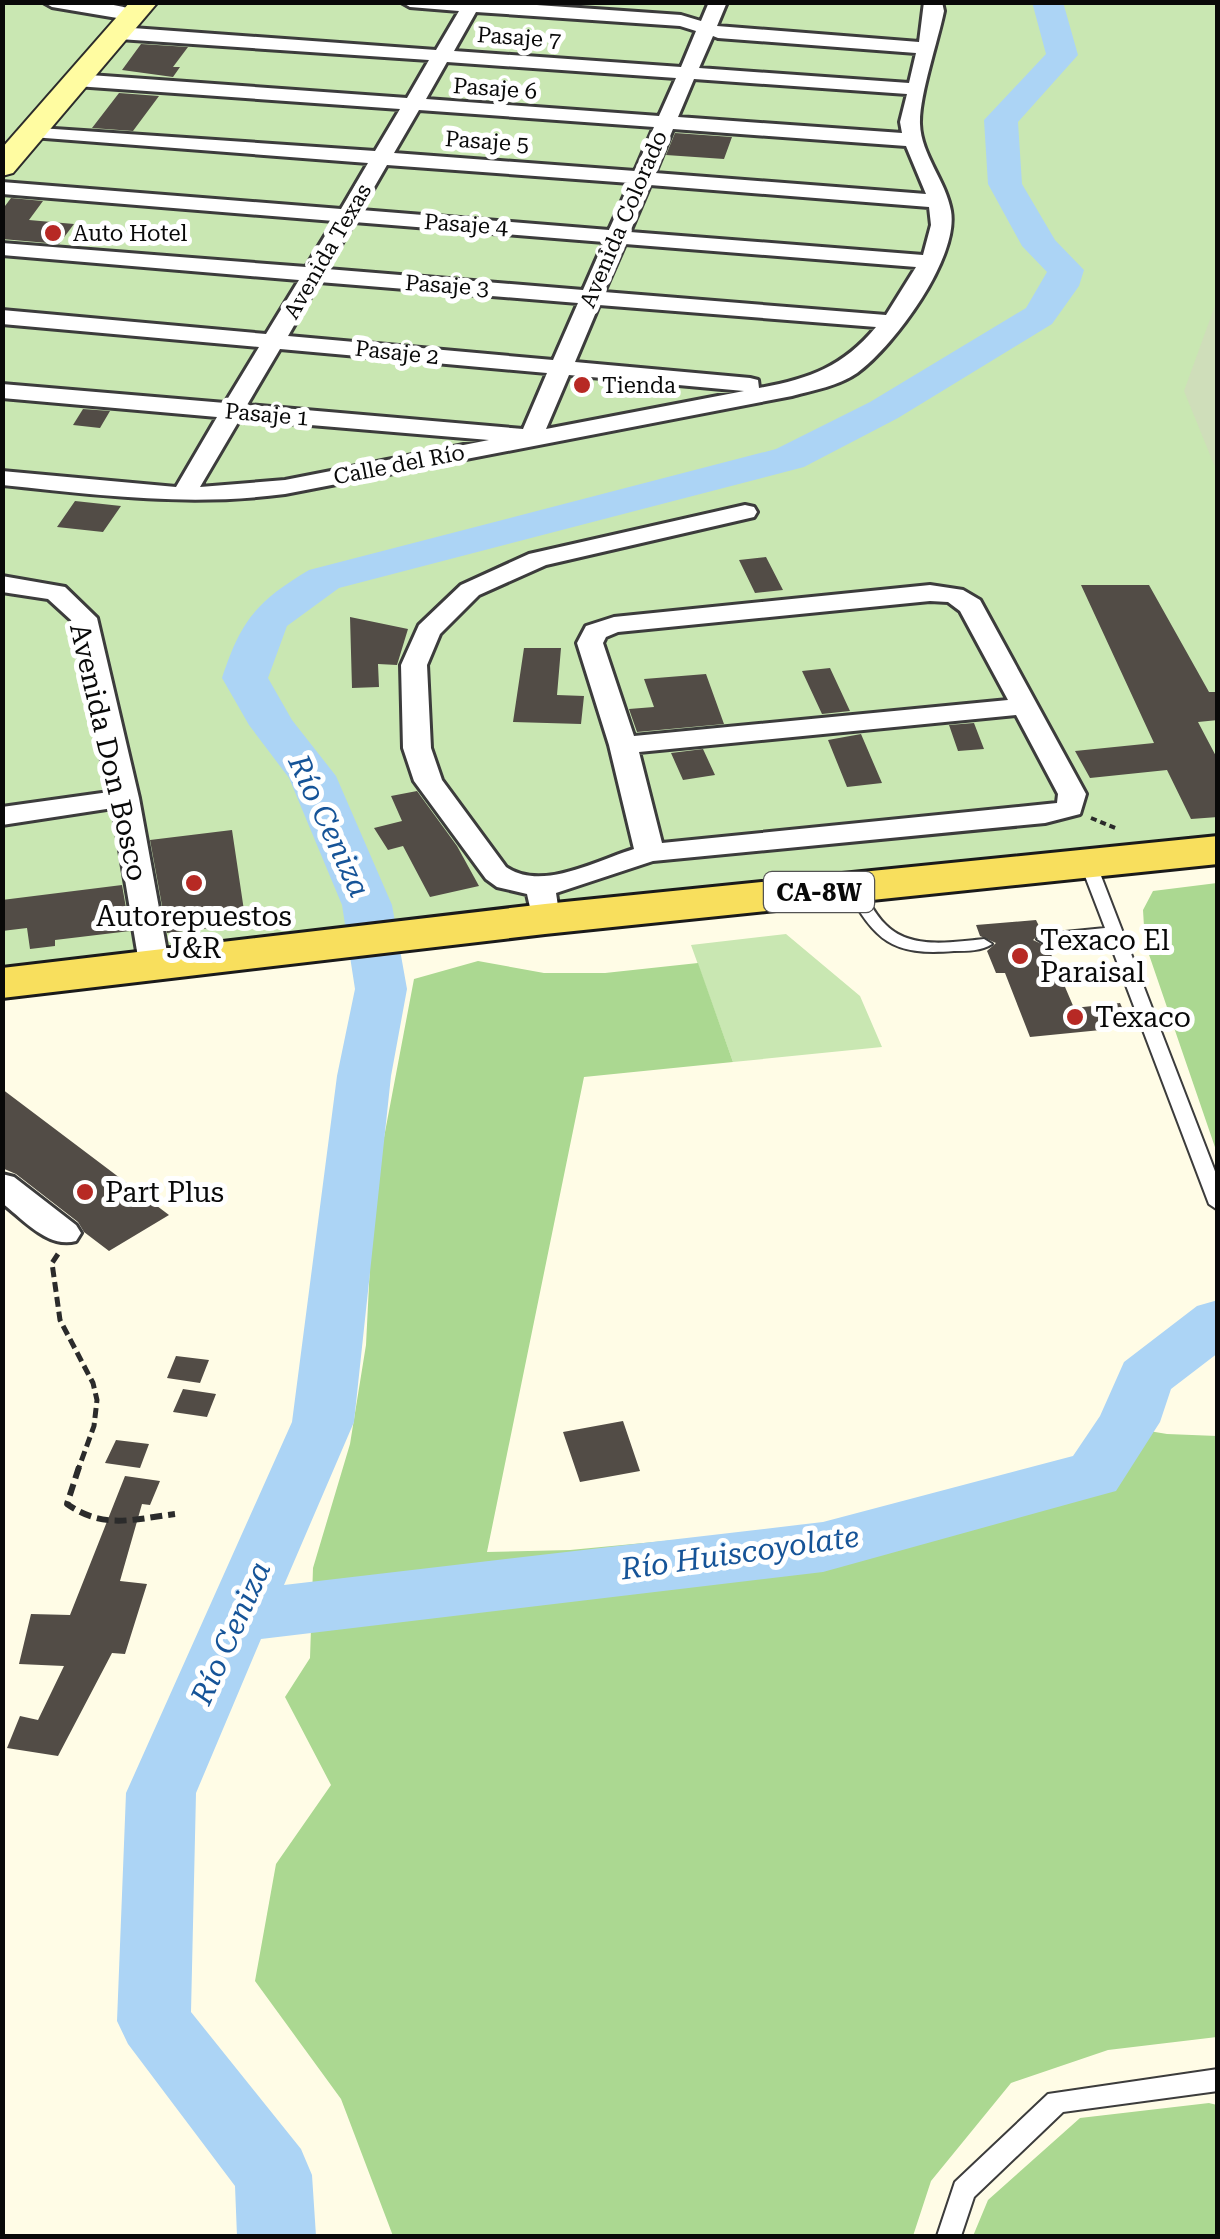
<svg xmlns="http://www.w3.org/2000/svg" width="1220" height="2239" font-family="'Roboto Serif',serif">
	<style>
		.green { fill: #c9e7b2 }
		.forest { fill: #abd891 }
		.cemetery { fill: #cfdeba }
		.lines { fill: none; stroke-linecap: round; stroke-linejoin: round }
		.river { fill: #acd4f5; fill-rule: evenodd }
		.building { fill: #524c46 }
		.lane-casing { stroke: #3c3c3c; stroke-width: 4 }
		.street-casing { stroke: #3c3c3c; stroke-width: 6 }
		.secondary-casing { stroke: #2b2b2b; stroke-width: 4 }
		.primary-casing { stroke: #1a1a1a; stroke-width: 6 }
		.path-far2 { stroke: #2b2b2b; stroke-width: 4; stroke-dasharray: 6 4; stroke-linecap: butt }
		.path-far1 { stroke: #2b2b2b; stroke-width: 5; stroke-dasharray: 10 5; stroke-linecap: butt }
		.path { stroke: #2b2b2b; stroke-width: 6; stroke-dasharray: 12 6; stroke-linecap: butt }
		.lane { fill: #fff; fill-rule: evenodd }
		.street { fill: #fff; fill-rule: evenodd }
		.secondary { fill: #fffca1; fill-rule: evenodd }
		.primary { fill: #f8df5d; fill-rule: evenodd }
		.poi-dot { fill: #b72924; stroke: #fff; stroke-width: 4 }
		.labels { text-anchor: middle; stroke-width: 10; stroke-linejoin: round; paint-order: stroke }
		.far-street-label { font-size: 22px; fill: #090909; stroke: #fff }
		.far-poi-label { font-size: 22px; fill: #090909; stroke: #fff; text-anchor: start }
		.shield { fill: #fff; stroke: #535353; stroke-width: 2.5 }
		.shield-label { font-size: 25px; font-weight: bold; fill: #090909 }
		.street-label { font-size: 28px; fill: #090909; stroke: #fff }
		.poi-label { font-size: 28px; fill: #090909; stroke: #fff; text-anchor: start }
		.water-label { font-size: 30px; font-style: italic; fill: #165498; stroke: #fff }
	</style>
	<rect width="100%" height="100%" fill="#fffce6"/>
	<path class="green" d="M2 3H1217V859L3 992Z
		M786 934 860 996 882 1047 733 1062 691 945Z"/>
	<path class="forest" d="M1217 883H1218L1217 1153 1145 943 1143 910 1153 891Z
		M478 961 544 973H605L698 963 733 1062 584 1077 487 1552 570 1550 812 1527 1077 1463 1101 1423 1167 1434 1217 1436V2037L1108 2050 1011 2083 931 2181 913 2236H393L341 2099 255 1981 276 1864 331 1785 285 1697 310 1658 313 1568 350 1444 366 1345 371 1245 382 1148 414 979Z
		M1209 2103 1217 2105V2236H973L988 2200 1080 2118Z"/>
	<path class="cemetery" d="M1217 300V472L1184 391Z"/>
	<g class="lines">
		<path class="river" d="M1032 2H1063L1078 55 1018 122 1022 184 1055 240 1084 270 1079 286 1052 324 898 418 804 467 339 588 287 626 268 678 292 720 336 776 392 905 407 989 391 1076 354 1422 284 1585 823 1522 1073 1456 1100 1416 1124 1362 1197 1306 1218 1300V1353L1171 1389 1160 1422 1116 1491 1094 1497 823 1572 261 1639 196 1793 191 2012 301 2149 312 2175 316 2236H237L235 2186 128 2044 117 2021 126 1793 292 1422 337 1076 355 989 342 905 289 778 249 725 222 678C241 620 257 601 309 570L776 449 870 402 1026 308 1047 272 1022 246 988 184 984 120 1046 54Z"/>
	</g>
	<path class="building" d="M141 44 188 47 173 67H180L173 77 122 70Z
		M119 93 159 96 133 131 92 128Z
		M675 133 732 137 724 159 666 155Z
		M11 198 43 201 29 220 74 224 59 244 2 239V210Z
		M83 409 110 411 100 428 73 425Z
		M75 501 121 506 103 532 57 527Z
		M766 557 783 590 755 593 739 560Z
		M1081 585H1149L1209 692H1218V720L1198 722 1218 760V817L1191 819 1167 770 1090 778 1075 751 1154 743Z
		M350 617 408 629 397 665 378 664 379 687 352 688Z
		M524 648H561L557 695 584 696 581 724 513 722Z
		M830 668 850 711 822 714 802 671Z
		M706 674 724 724 637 732 629 709 654 707 644 679Z
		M974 723 984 749 958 751 949 725Z
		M861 734 882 783 847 787 828 740Z
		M703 749 715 775 683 780 671 753Z
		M417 791 457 846 479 886 430 897 403 846 388 850 374 828 402 821 391 796Z
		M232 830 246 924 167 933 150 840Z
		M122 885 130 931 55 940V946L30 949 27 928 2 931V900Z
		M1036 920 1042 932 1033 940 1048 947 1074 1008 1120 1003 1131 1027 1030 1037 1005 973H996L987 951 996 943 980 936 976 925Z
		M2 1089 169 1215 109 1251 84 1232 78 1222 16 1174 2 1168Z
		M176 1356 209 1360 200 1383 167 1378Z
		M183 1389 216 1394 207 1417 173 1412Z
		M623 1421 640 1471 580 1482 563 1432Z
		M116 1440 149 1444 140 1468 105 1463Z
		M125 1476 160 1481 150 1505 142 1504 120 1581 147 1584 125 1654 112 1653 58 1756 7 1748 20 1716 38 1720 64 1666 19 1664 31 1614 70 1615Z"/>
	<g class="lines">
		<g class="lane-casing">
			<path id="lane" d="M1088 858 1096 863 1218 1179V1210L1209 1204 1108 938 1045 944 1037 939 1045 934 1105 928 1080 863Z
				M854 884 860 886C868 899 874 914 886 925 911 950 952 942 984 939L992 944C982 951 967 951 954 951 891 956 876 941 846 889Z
				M1218 2069V2091L1063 2112 974 2197 961 2236H937L955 2182 1048 2094Z"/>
		</g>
		<g class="street-casing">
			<path id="street" d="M43 2C72 2 120 0 144 15L135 21 52 7Z
				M401 2H495L681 15 701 21 709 2H727L717 26 919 42 924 2H942L944 11C938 41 919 96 920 124 921 155 946 181 951 211 959 258 894 346 857 373 838 386 814 390 792 396L285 494C187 507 100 495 2 485V471L176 487 217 417 2 398V384L225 403 259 347 2 324V310L266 334 299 280 2 255V243L306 267 334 221 2 194V182L341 209 368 163 32 137 22 131 25 127 375 151 400 109 76 86 66 80 76 74 407 98 429 60 119 39 110 33 119 27 436 50 459 11 410 7ZM476 12 680 26 696 31 681 67 454 51ZM713 36 718 38 916 53 909 83 699 68ZM447 62 676 78 659 116 426 99ZM694 79 907 94 900 122 902 133 678 117ZM419 110 654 127 635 171 394 153ZM673 129 906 146 926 194 655 173ZM387 165 630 183 609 230 361 210ZM650 185 929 207 931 225 923 255 630 232ZM354 222 604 242 583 290 327 269ZM625 244 916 267 886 315 604 292ZM319 282 578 303 553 360 288 336ZM599 305 876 327C843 367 809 379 759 388L758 380 750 378 575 362ZM280 349 547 373 523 429 247 405ZM569 375 744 391 546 429ZM240 419 489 440 285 480 200 487Z
				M745 505 754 507 757 512 754 517 546 565 479 595 440 634 427 665 431 748 442 780 506 867C542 892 597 860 634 849L609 745 577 643 586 626 614 617 930 585 963 590 980 600 1086 794 1080 814 1045 823 653 861 556 893 560 919 556 925H534L527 894 497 887 486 879 414 781 403 748 401 665 419 625 461 585 529 554ZM930 601 948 602 960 611 1008 700 634 736 603 643 606 637 618 632ZM1016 715 1058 794 1057 803 662 843 639 752Z
				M2 576 65 587 97 618 139 798 169 963 165 970H143L139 963 113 808 2 825V807L109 792 71 620 48 599 2 592Z
				M2 1174 14 1177 76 1225 81 1233 76 1241C48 1249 23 1219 2 1203Z"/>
		</g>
		<g class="secondary-casing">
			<path id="secondary" d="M130 2H158L13 173 2 176V148Z"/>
		</g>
		<g class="primary-casing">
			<path id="primary" d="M1218 836V864L545 934 2 998V968L545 904Z"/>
		</g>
		<path class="path-far2" d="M1091 818 1118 829"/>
		<path class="path-far1" d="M58 1254 52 1263 60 1320 93 1383 97 1400 94 1426 78 1470"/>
		<path class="path" d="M79 1467 67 1504C104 1530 134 1519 175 1514"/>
		<use href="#lane" class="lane"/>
		<use href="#street" class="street"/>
		<use href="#secondary" class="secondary"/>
		<use href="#primary" class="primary"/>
	</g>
	<g class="poi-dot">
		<circle cx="53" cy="233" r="10"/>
		<circle cx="582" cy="385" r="10"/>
		<circle cx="194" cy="883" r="10"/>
		<circle cx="1020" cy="956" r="10"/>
		<circle cx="1075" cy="1017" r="10"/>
		<circle cx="85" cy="1192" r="10"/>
	</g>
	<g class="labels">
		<g class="far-street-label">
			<text transform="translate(519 37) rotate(4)" y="8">Pasaje 7</text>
			<text transform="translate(495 88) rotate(4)" y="8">Pasaje 6</text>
			<text transform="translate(487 141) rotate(4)" y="8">Pasaje 5</text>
			<text transform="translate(623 219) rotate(-67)" y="8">Avenida Colorado</text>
			<text transform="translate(466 224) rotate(4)" y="8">Pasaje 4</text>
			<text transform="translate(327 251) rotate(-60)" y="8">Avenida Texas</text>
			<text transform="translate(447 285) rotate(4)" y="8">Pasaje 3</text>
			<text transform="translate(397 352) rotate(6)" y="8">Pasaje 2</text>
			<text transform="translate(267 414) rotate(5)" y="8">Pasaje 1</text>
			<text transform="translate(399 464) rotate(-11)" y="8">Calle del Río</text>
		</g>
		<g class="far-poi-label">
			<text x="73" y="241">Auto Hotel</text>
			<text x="602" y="393">Tienda</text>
		</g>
		<rect class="shield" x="764" y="872" width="110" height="40" rx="8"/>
		<g class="shield-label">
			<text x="819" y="901">CA-8W</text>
		</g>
		<g class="street-label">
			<text transform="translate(109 752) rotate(77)" y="10">Avenida Don Bosco</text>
		</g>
		<g class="poi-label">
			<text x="194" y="926" text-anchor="middle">Autorepuestos<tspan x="194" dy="32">J&amp;R</tspan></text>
			<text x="1040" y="950">Texaco El<tspan x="1040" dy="32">Paraisal</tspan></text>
			<text x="1095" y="1027">Texaco</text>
			<text x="105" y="1202">Part Plus</text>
		</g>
		<g class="water-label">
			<text transform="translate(329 826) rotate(65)" y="10">Río Ceniza</text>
			<text transform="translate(740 1553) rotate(-8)" y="10">Río Huiscoyolate</text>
			<text transform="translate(231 1633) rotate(-66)" y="10">Río Ceniza</text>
		</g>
	</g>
	<rect width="1220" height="2239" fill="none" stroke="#090909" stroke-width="10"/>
</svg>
